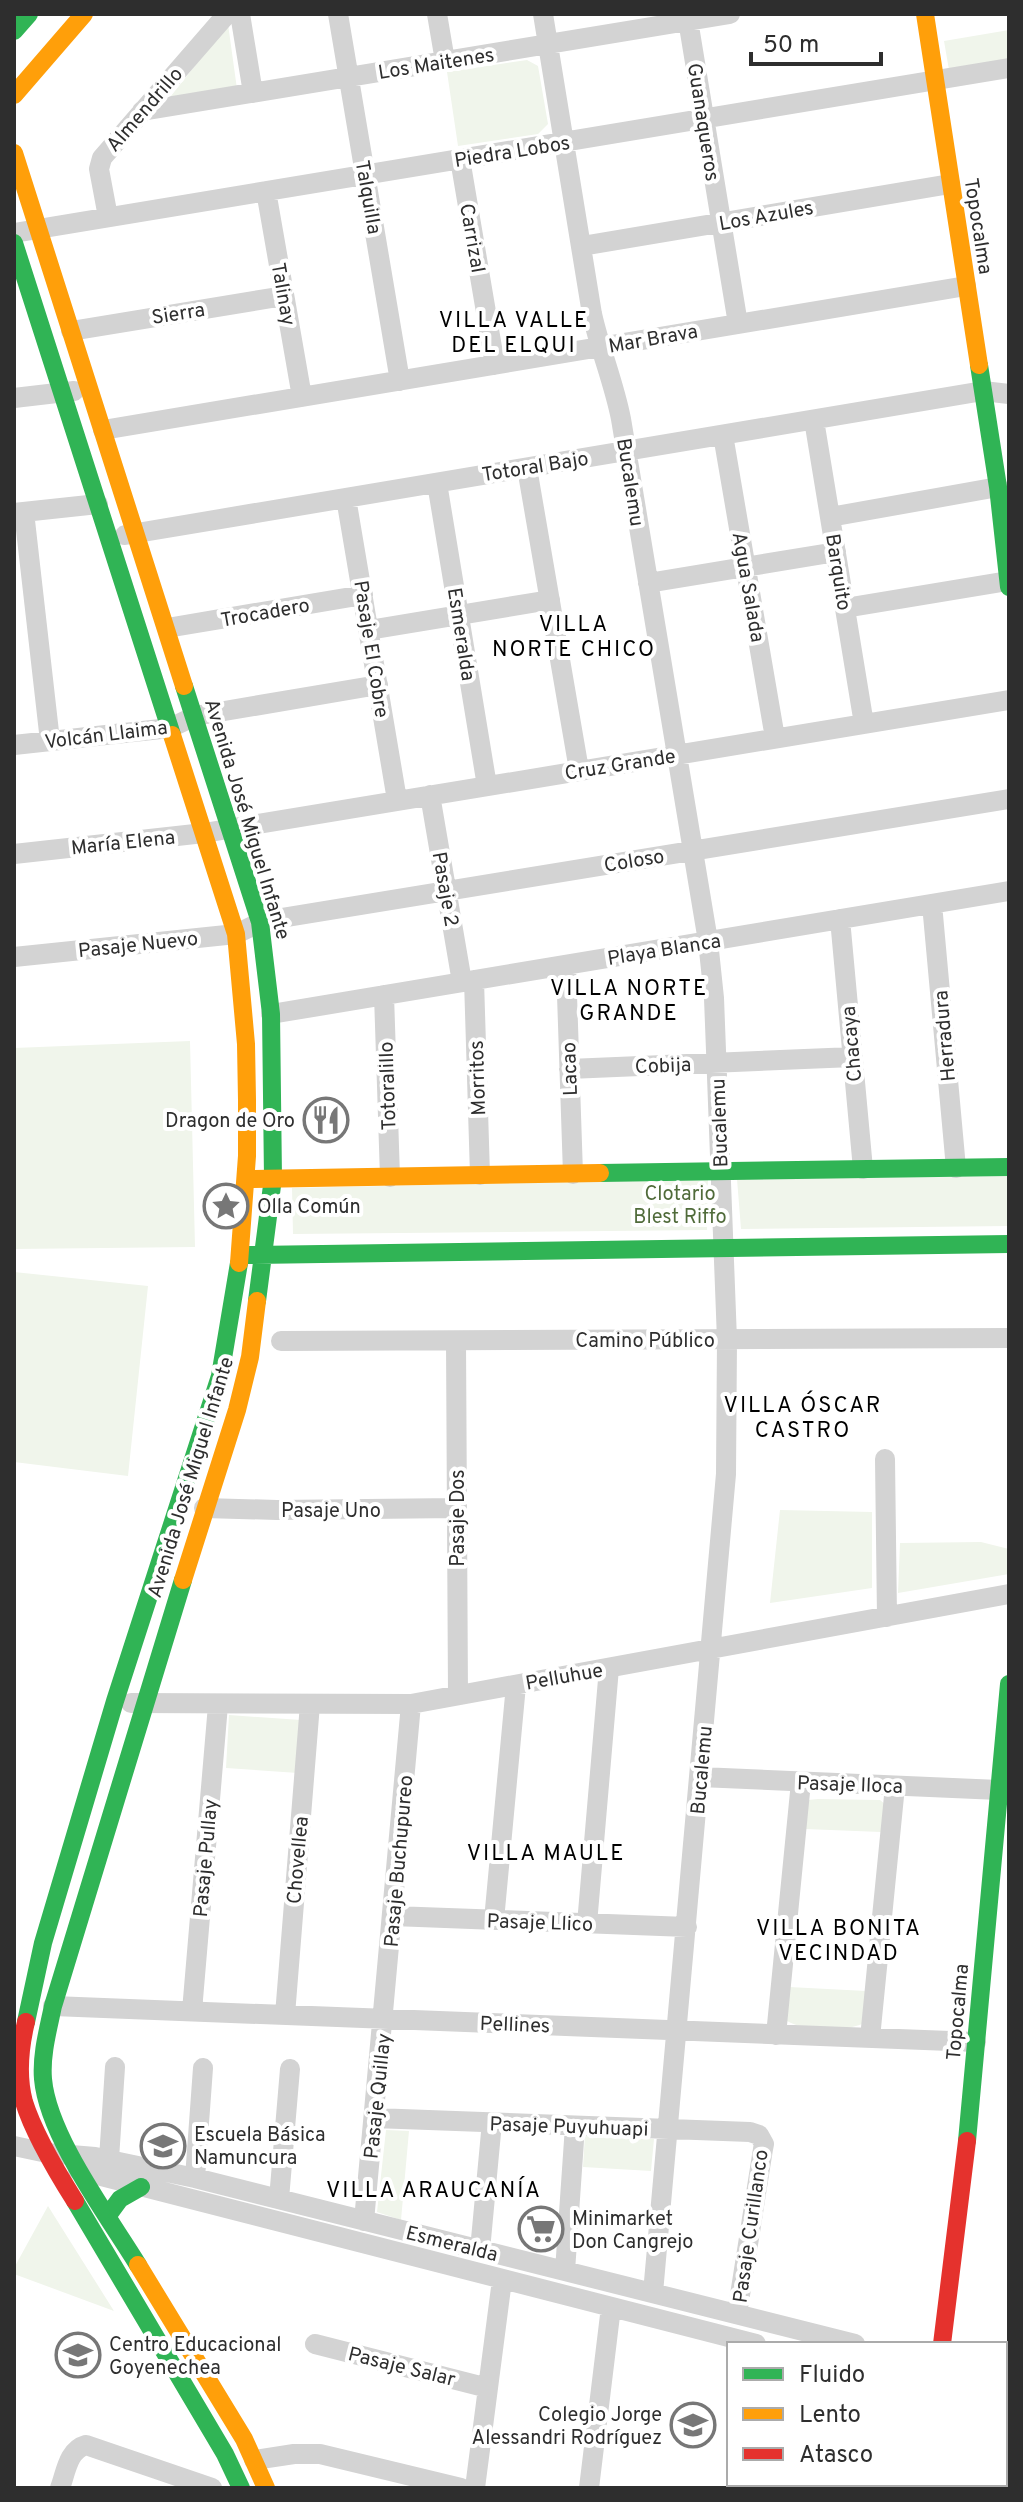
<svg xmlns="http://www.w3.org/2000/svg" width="1023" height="2502" font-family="Overpass,sans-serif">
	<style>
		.green { fill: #f0f5eb }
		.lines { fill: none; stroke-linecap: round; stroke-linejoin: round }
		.street { stroke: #d3d3d3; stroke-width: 20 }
		.fast { stroke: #30b455; stroke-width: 18 }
		.slow { stroke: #ff9f0a; stroke-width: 18 }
		.jam { stroke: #e5322d; stroke-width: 18 }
		.labels { text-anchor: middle; stroke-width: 8; stroke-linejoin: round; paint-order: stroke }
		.street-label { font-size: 20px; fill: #2e2e2e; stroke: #fff }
		.poi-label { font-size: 20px; fill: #2e2e2e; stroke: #fff; text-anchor: start }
		.park-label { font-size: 20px; fill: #506b3a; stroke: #fff }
		.neighbourhood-label { font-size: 22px; letter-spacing: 2px; fill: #000; stroke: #fff }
	</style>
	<rect width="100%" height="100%" fill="#fff"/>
	<path class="green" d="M228 24 237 89 167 101Z
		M1009 30V60L949 70 944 41Z
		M527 60 538 66 548 124 538 134 458 146 447 72Z
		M190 1041 195 1247 14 1249V1048Z
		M1009 1176V1226L741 1229 737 1179Z
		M708 1179 707 1230 293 1234 292 1188Z
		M14 1272 148 1286 128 1476 14 1462Z
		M780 1510 872 1512V1588L770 1603Z
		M981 1542 1009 1549V1574L898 1593 900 1543Z
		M229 1715 301 1720 298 1773 226 1768Z
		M818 1799 880 1800 886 1805 881 1832 805 1829 808 1800Z
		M789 1987 866 1991 862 2024C843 2032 805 2031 787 2021Z
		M386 2130 409 2131 401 2220 377 2212Z
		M585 2134 654 2139 651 2171 583 2167Z
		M48 2206 114 2311 14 2274V2268Z"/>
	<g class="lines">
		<path class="street" d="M240 14 253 93
			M338 14 400 381
			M437 14 445 61
			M543 14 592 314C600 350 614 383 621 419L708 941 714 998 727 1340 726 1474 653 2293
			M687 14 738 324
			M142 111 730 14
			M460 159 495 365
			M266 191 302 397
			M108 217 99 169 102 158 227 14
			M14 233 1009 68
			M582 246 950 184
			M71 331 284 296
			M14 398 74 391
			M814 420 864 724
			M103 430 966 286
			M723 435 775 738
			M527 468 579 770
			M437 483 487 786
			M346 498 397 800
			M24 512 50 741
			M14 513 98 504
			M830 517 998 487
			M125 535 983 391 1009 394
			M648 583 836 552
			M845 608 1008 581
			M167 628 363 595
			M369 630 550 600
			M14 745 170 728 195 716 378 685
			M430 795 462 982
			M14 854 204 833 1009 700
			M932 904 956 1168
			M840 919 863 1169
			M14 957 236 934 263 921 1009 799
			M566 965 573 1174
			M474 980 480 1175
			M384 995 390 1177
			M271 1014 1009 891
			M569 1069 853 1057
			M281 1341 1009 1338
			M456 1341 458 1695
			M885 1459 887 1617
			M204 1508 277 1510 457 1508
			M131 1703 411 1704 1009 1594
			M700 1777 999 1790
			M393 1916 687 1927
			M494 1920 516 1685
			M587 1924 609 1668
			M53 2006 976 2042
			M192 2011 218 1705
			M285 2015 310 1704
			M776 2035 801 1782
			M870 2038 895 1786
			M374 2118 750 2132 759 2135 764 2144 763 2149 737 2314
			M14 2146 47 2153 95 2157 195 2178 855 2344
			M109 2159 115 2067
			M78 2170 756 2344
			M195 2178 203 2068
			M279 2199 290 2069
			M364 2221 411 1704
			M480 2250 492 2122
			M565 2271 575 2126
			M315 2344 488 2388
			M1005 2383 1009 2384
			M1005 2408 1009 2409
			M254 2460 294 2454H320L461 2488
			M60 2488C66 2472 68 2450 86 2445L212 2488
			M475 2488 502 2280
			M589 2488 611 2307"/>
		<path class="fast" d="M14 31 29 14
			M14 243 172 735
			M979 365 998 487 1009 587
			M184 686 260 922 271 1014 273 1178 257 1301
			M600 1173 1009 1167
			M248 1255 1009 1244
			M26 2022 43 1943 115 1701 220 1376 239 1263
			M967 2141 1009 1684
			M75 2201 225 2454 241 2488
			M109 2214 120 2199 141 2187
			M138 2265C108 2216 48 2136 43 2079 41 2055 48 2030 53 2006L183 1580"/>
		<path class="slow" d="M925 14 979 365
			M14 95 84 14
			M14 153 184 686
			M172 735 236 934 246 1044 247 1100V1156L239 1263
			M254 1179 600 1173
			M183 1580 237 1410 250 1357 257 1301
			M138 2265 244 2439 266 2488
			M924 2488 925 2484"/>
		<path class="jam" d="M26 2022C20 2047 17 2076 24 2102 33 2131 58 2174 75 2201
			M942 2344 967 2141"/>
	</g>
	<defs>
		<g id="restaurant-ring" transform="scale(2.3)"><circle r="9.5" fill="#fff" stroke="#777" stroke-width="1.5"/><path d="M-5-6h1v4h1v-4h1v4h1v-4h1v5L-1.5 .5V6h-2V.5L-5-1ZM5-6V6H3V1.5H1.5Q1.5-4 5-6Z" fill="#777"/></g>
		<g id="sight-ring" transform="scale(2.3)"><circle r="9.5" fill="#fff" stroke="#777" stroke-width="1.5"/><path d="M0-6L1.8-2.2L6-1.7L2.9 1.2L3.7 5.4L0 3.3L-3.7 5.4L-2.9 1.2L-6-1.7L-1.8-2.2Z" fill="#777"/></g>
		<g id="school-ring" transform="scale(2.3)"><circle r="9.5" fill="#fff" stroke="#777" stroke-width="1.5"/><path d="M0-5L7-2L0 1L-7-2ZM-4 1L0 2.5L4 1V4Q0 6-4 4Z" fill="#777"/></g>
		<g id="supermarket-ring" transform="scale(2.3)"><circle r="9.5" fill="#fff" stroke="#777" stroke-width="1.5"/><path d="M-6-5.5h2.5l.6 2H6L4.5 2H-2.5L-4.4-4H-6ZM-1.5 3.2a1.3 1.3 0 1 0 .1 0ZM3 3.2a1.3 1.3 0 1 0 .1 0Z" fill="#777"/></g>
	</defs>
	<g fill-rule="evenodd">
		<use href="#restaurant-ring" x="326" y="1120"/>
		<use href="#sight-ring" x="226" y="1206"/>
		<use href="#school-ring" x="163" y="2146"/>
		<use href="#supermarket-ring" x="541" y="2229"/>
		<use href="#school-ring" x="78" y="2355"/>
		<use href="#school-ring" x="693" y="2425"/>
	</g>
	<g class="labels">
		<g class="street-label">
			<text transform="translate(436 63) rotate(-9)" y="7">Los Maitenes</text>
			<text transform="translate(144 109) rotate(-49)" y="7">Almendrillo</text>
			<text transform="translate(704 122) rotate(81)" y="7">Guanaqueros</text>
			<text transform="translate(512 151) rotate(-9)" y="7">Piedra Lobos</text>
			<text transform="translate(369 197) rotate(80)" y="7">Talquilla</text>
			<text transform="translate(766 215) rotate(-10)" y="7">Los Azules</text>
			<text transform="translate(979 226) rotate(81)" y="7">Topocalma</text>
			<text transform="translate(473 238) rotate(80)" y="7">Carrizal</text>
			<text transform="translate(284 294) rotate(80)" y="7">Talinay</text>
			<text transform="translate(178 313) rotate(-9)" y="7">Sierra</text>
			<text transform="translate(653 338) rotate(-10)" y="7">Mar Brava</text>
			<text transform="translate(535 466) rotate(-9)" y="7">Totoral Bajo</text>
			<text transform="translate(631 482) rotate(81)" y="7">Bucalemu</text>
			<text transform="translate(839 572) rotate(81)" y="7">Barquito</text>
			<text transform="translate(749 587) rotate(80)" y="7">Agua Salada</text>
			<text transform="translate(265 612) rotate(-10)" y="7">Trocadero</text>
			<text transform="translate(462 634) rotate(81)" y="7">Esmeralda</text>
			<text transform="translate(372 649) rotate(81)" y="7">Pasaje El Cobre</text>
			<text transform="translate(106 734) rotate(-7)" y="7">Volcán Llaima</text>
			<text transform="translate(620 764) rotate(-9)" y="7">Cruz Grande</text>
			<text transform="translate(248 819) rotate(73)" y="7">Avenida José Miguel Infante</text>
			<text transform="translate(123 842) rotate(-6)" y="7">María Elena</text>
			<text transform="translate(634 860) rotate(-9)" y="7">Coloso</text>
			<text transform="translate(446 889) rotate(80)" y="7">Pasaje 2</text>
			<text transform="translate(138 944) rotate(-6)" y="7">Pasaje Nuevo</text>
			<text transform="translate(664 949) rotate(-9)" y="7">Playa Blanca</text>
			<text transform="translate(944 1036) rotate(-95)" y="7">Herradura</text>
			<text transform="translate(851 1044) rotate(-95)" y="7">Chacaya</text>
			<text transform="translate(663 1065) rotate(-2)" y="7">Cobija</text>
			<text transform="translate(569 1069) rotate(-92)" y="7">Lacao</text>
			<text transform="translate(477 1078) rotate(-92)" y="7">Morritos</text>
			<text transform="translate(387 1086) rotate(-92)" y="7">Totoralillo</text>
			<text transform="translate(719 1123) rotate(-92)" y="7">Bucalemu</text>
			<text x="645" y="1347">Camino Público</text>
			<text transform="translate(190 1477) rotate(-73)" y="7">Avenida José Miguel Infante</text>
			<text x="331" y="1517">Pasaje Uno</text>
			<text transform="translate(457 1518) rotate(-90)" y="7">Pasaje Dos</text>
			<text transform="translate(564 1676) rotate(-10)" y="7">Pelluhue</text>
			<text transform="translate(701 1770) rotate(-85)" y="7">Bucalemu</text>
			<text transform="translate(850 1784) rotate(2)" y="7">Pasaje Iloca</text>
			<text transform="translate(205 1858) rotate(-85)" y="7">Pasaje Pullay</text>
			<text transform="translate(297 1860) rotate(-85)" y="7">Chovellea</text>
			<text transform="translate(398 1861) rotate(-85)" y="7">Pasaje Buchupureo</text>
			<text transform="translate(540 1922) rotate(2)" y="7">Pasaje Llico</text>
			<text transform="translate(957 2012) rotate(-85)" y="7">Topocalma</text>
			<text transform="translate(515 2024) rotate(2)" y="7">Pellines</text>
			<text transform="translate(377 2096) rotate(-84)" y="7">Pasaje Quillay</text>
			<text transform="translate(569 2126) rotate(2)" y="7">Pasaje Puyuhuapi</text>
			<text transform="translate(750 2226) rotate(-82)" y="7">Pasaje Curillanco</text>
			<text transform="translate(452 2243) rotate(14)" y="7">Esmeralda</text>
			<text transform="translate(402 2366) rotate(14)" y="7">Pasaje Salar</text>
		</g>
		<g class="poi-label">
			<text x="295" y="1127" text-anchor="end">Dragon de Oro</text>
			<text x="257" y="1213">Olla Común</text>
			<text x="194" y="2141">Escuela Básica<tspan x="194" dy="23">Namuncura</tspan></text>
			<text x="572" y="2225">Minimarket<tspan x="572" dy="23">Don Cangrejo</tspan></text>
			<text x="109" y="2351">Centro Educacional<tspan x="109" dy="23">Goyenechea</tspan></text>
			<text x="662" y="2421" text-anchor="end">Colegio Jorge<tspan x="662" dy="23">Alessandri Rodríguez</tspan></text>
		</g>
		<g class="park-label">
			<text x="680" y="1200">Clotario<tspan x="680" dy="23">Blest Riffo</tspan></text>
		</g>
		<g class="neighbourhood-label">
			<text x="514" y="327">VILLA VALLE<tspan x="514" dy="25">DEL ELQUI</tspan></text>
			<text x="574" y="631">VILLA<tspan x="574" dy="25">NORTE CHICO</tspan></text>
			<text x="629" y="995">VILLA NORTE<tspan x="629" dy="25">GRANDE</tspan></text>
			<text x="803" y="1412">VILLA ÓSCAR<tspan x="803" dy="25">CASTRO</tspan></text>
			<text x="546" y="1860">VILLA MAULE</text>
			<text x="839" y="1935">VILLA BONITA<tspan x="839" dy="25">VECINDAD</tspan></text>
			<text x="434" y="2197">VILLA ARAUCANÍA</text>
		</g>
	</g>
	<rect width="1023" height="2502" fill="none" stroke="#2e2e2e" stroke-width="32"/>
	<rect x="727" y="2342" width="280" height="144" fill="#ffffff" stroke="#ababab" stroke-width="2"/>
	<rect x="743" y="2368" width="40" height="12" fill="#30b455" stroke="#ababab" stroke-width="2"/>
	<text x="799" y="2382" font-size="24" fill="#2e2e2e">Fluido</text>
	<rect x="743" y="2408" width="40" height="12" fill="#ff9f0a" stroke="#ababab" stroke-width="2"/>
	<text x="799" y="2422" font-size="24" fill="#2e2e2e">Lento</text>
	<rect x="743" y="2448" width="40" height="12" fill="#e5322d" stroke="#ababab" stroke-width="2"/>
	<text x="799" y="2462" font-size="24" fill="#2e2e2e">Atasco</text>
	<path d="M751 52v12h130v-12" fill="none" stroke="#2e2e2e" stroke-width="4"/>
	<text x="763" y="52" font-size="24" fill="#2e2e2e" stroke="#ffffff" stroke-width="6" paint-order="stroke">50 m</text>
</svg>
